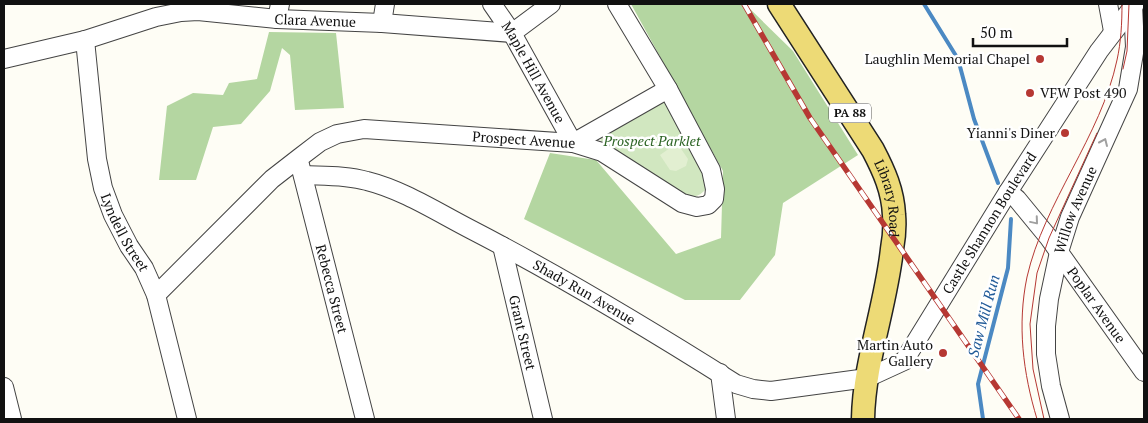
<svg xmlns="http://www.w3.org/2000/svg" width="1148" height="423" font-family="'PT Serif',serif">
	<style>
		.green { fill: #d1e7c0 }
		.forest { fill: #b4d6a1 }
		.pitch { fill: #e2efd1 }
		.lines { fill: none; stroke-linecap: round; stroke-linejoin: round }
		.stream { stroke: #4b89c3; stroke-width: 4 }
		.minor-casing { stroke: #444; stroke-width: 20 }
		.major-casing { stroke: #222; stroke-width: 25 }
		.minor { stroke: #fff; stroke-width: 18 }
		.major { stroke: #edda76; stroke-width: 22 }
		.tram { stroke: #b63833; stroke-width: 1 }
		.rail-casing { stroke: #b63833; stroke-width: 5.5 }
		.rail { stroke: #fff; stroke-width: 4; stroke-dasharray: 11; stroke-linecap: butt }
		.oneway { stroke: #a0a0a0 }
		.poi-dot { fill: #b63833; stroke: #fff; stroke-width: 2 }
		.labels { text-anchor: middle; stroke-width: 5; stroke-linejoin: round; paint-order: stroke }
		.shield { fill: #fff; stroke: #585858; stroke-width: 1 }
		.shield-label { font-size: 12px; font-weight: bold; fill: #111 }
		.street-label { font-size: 14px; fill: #111; stroke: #fff }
		.poi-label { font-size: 14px; fill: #111; stroke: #fff; text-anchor: end }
		.park-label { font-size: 14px; font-style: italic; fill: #2d6425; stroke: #fff }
		.water-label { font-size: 15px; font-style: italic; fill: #235c99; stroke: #fff }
	</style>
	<rect width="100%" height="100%" fill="#fefdf5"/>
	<path class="green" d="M664 96C681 126 701 155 706 189 698 198 692 198 681 195L601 146 600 134Z"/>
	<path class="forest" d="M631 4H745L793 51 858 155 783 203 775 255 740 300H685L524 219 550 153 596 160 676 254 721 238 723 171Z
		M269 32 336 33 344 108 295 110 290 55 282 48 270 91 241 124 213 127 196 180H159L167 106 193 93 223 95 229 83 257 79Z"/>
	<path class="pitch" d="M677 143 688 159 686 166 676 171 670 170 660 155Z"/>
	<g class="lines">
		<path class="stream" d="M924 4 958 59 974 119 998 183
			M983 419 978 384 1008 268 1011 219"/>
		<g class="minor-casing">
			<g id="minor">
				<path id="s1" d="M492 4 512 33 573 143 668 89"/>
				<path d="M1108 4 1113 31"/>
				<path d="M277 19 280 4"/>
				<path d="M382 23 385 4"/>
				<path id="s2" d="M85 40 97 159 103 188 113 215 129 246 144 268 156 295 187 419"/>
				<path id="s3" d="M4 59 85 40 156 17 181 12 198 11 277 19 382 23 512 33 551 4"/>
				<path id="s4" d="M300 165 365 419"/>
				<path id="s5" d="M303 175C324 176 346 175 367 181 403 190 437 212 470 229 561 276 649 329 736 384L753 389 771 391 867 378 904 361 1008 192 1099 51 1135 4"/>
				<path id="s6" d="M1008 192 1017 199 1049 238 1144 372"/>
				<path id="s7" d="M502 246 543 419"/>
				<path id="s8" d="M156 295 272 179 299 158 320 142 337 134 364 129 573 143 602 152 682 203 697 207 708 205 714 199 715 189 711 170 668 89 617 4"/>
				<path d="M720 373 726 419"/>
				<path d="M4 387 12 419"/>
				<path id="s9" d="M1060 419 1051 386 1046 354V326L1049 299 1059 252 1070 217 1128 89 1135 47 1133 6"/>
			</g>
		</g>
		<g class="major-casing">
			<g id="major">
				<path id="s10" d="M779 4 873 150C884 171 893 191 894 215 895 226 894 238 892 249 886 306 864 362 863 419"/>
			</g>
		</g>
		<use href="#minor" class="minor"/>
		<use href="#major" class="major"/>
		<path class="tram" d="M1123 69 1127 51 1129 4
			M1037 419C1023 373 1017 325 1027 277 1044 202 1101 136 1117 60 1121 42 1122 23 1122 4
			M1044 419 1033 369 1030 324 1037 273 1049 238 1097 133"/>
		<g class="rail-casing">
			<path id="rail" d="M744 4 810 118 1019 419"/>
		</g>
		<use href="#rail" class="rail"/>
	</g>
	<defs><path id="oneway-chevron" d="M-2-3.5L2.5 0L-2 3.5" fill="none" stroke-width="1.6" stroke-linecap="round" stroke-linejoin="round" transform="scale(1.25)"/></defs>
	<g class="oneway">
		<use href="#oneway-chevron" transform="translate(1104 142) rotate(-66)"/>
		<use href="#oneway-chevron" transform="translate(1035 221) rotate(50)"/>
	</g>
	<g class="poi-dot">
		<circle cx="1040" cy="59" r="5"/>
		<circle cx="1030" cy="93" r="5"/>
		<circle cx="1065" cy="133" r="5"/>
		<circle cx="943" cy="353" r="5"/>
	</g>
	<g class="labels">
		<rect class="shield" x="829" y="103.5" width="42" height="19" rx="4"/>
		<g class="shield-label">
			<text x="850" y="117">PA 88</text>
		</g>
		<g class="street-label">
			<text dy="5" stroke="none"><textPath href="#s3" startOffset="318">Clara Avenue</textPath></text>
			<text dy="5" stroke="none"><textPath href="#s1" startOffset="80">Maple Hill Avenue</textPath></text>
			<text dy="5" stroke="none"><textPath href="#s8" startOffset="431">Prospect Avenue</textPath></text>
			<text dy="5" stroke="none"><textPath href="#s10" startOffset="225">Library Road</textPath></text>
			<text dy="5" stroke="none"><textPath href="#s9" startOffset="215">Willow Avenue</textPath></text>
			<text dy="5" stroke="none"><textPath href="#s5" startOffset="822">Castle Shannon Boulevard</textPath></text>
			<text dy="5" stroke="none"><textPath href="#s2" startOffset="199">Lyndell Street</textPath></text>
			<text dy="5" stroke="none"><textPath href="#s4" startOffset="128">Rebecca Street</textPath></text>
			<text dy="5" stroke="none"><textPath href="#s5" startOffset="309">Shady Run Avenue</textPath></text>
			<text dy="5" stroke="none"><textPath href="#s6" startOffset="144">Poplar Avenue</textPath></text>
			<text dy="5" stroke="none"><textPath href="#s7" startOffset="89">Grant Street</textPath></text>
		</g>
		<g class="poi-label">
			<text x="1030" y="64">Laughlin Memorial Chapel</text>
			<text x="1040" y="98" text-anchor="start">VFW Post 490</text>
			<text x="1055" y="138">Yianni's Diner</text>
			<text x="933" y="350">Martin Auto<tspan x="933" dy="16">Gallery</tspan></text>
		</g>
		<g class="park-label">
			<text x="652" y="146">Prospect Parklet</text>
		</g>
		<g class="water-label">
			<text transform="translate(984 316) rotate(-75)" y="5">Saw Mill Run</text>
		</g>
	</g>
	<rect width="1148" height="423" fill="none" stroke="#111111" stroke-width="10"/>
	<path d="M973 38v8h94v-8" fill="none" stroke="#111111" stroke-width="2.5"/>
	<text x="980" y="38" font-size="15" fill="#111111" stroke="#ffffff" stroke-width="4" paint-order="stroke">50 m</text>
</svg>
